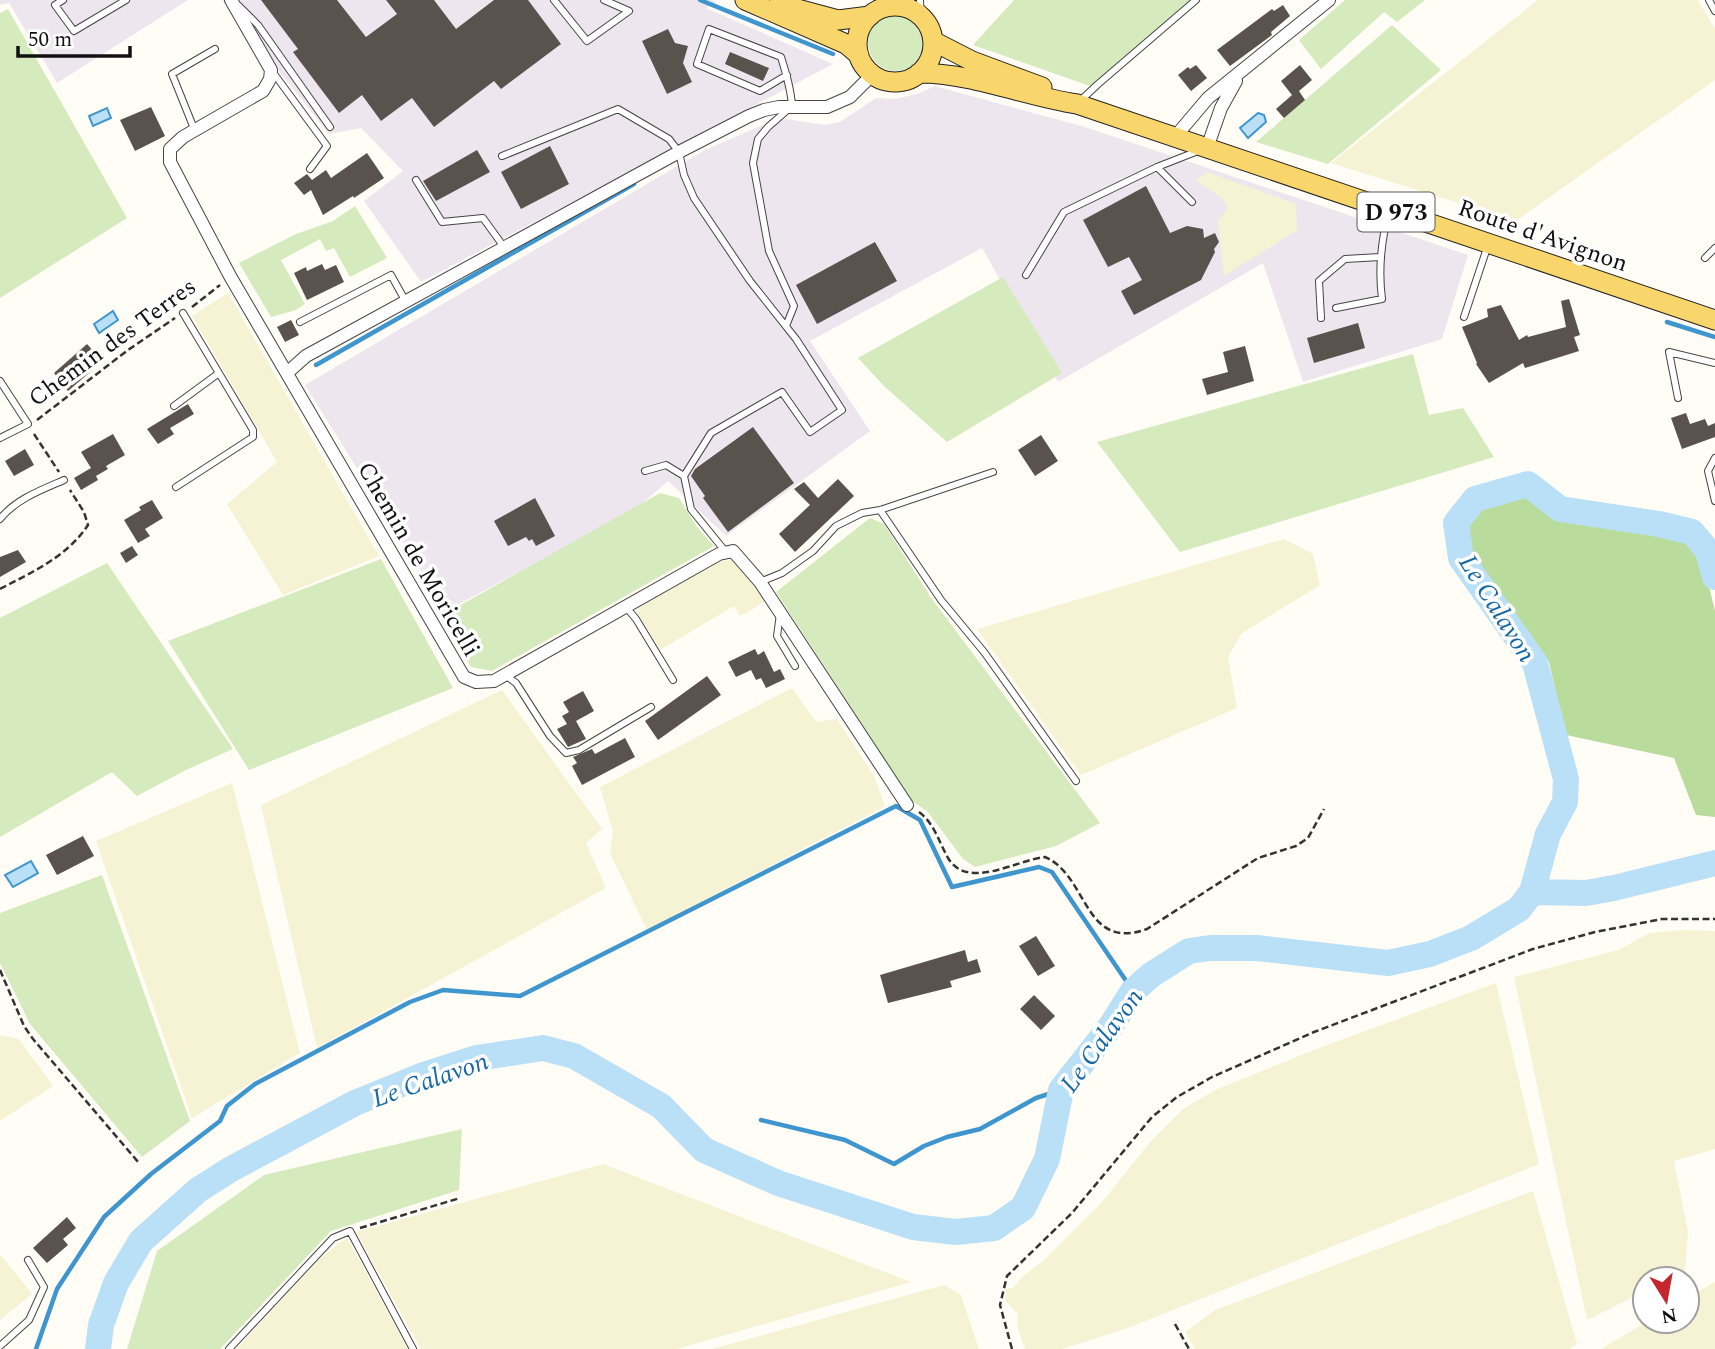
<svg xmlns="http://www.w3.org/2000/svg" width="1715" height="1349" font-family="Spectral,serif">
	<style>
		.industrial { fill: #eee6ef }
		.farmland { fill: #f6f3d4 }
		.green { fill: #d5ebbd }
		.forest { fill: #b9dc9c }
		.water { fill: #b9e0f7; stroke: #3f96cf; stroke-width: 2 }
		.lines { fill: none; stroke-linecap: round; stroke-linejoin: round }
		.stream { stroke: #3f96cf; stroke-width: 4.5 }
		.river { stroke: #b9e0f7; stroke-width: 26 }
		.building { fill: #5a524d }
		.service-casing { stroke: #444; stroke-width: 8 }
		.minor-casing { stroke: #444; stroke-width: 14 }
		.primary-casing { stroke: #222; stroke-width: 21 }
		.path { stroke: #333; stroke-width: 2.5; stroke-dasharray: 7 3.5; stroke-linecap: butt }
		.service { stroke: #fff; stroke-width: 6 }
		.minor { stroke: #fff; stroke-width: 12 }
		.primary { stroke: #f9d66b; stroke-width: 19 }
		.labels { text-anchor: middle; stroke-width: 7; stroke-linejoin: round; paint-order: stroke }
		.shield { fill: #fff; stroke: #585858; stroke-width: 2 }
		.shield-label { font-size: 23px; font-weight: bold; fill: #111 }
		.street-label { font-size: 24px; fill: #111; stroke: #fff }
		.water-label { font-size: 26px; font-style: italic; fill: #1768a6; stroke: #fff }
	</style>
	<rect width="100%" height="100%" fill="#fffdf5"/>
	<path class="industrial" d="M0 0H188L57 83 9 3 0 5Z
		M222 0H711L716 2 706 8 833 64 421 282 364 201 403 171 361 128 329 134Z
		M935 86 1085 127 1468 255 1442 339 1303 382 1263 263 1058 382 982 248 810 341 870 431 726 536 668 481 636 509 446 611 305 385 703 151 767 123 786 119 825 125 840 122 876 98 895 99 917 94Z"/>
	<path class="farmland" d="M1538 0H1698L1715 29V80L1516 221 1331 163Z
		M1207 172 1296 204 1297 230 1224 276 1218 221 1228 207 1221 197 1196 181Z
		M228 293 379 556 283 595 227 504 277 462 192 316Z
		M1284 539 1313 554 1320 585 1241 634 1228 657 1237 708 1081 775 977 629Z
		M732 560 742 566 766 601 740 616 734 606 660 650 637 612 640 604 717 561Z
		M792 688 816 722 837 719 874 776 885 806 647 930 610 853 613 831 600 787Z
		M502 690 602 829 586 843 606 888 317 1048 261 805Z
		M232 783 300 1053 192 1118 96 841Z
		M1682 930 1715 931V1149L1674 1161 1688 1232 1685 1271 1670 1279H1645V1291L1587 1320 1514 977 1618 950 1650 933Z
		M1496 983 1539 1164 1128 1328 1062 1349H1025L1018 1330 1017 1313 1005 1300 1006 1289 1013 1288 1022 1277 1043 1261 1102 1202 1151 1141 1183 1109 1215 1090 1319 1048Z
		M0 1035 19 1039 53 1086 0 1121Z
		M603 1164 911 1282 677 1349H421L356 1232Z
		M1533 1191 1577 1344 1569 1349H1195L1185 1332 1215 1310Z
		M347 1238 408 1349H237L319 1259Z
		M0 1254 32 1294 0 1320Z
		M1715 1282V1349H1601L1648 1321H1687V1298Z
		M944 1285 961 1295 979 1349H712Z"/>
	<path class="green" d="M1014 0H1190L1090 86 973 45Z
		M1345 0H1425L1397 22 1384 12 1321 69 1299 40Z
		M8 9 127 218 0 298V13Z
		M868 43a28 28 0 1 1 56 0a28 28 0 1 1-56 0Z
		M1392 25 1441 70 1328 164 1256 142Z
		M355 206 387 258 350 277 334 248 326 251 320 239 281 260 305 304 296 310 271 317 239 263 296 234 333 221Z
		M1003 277 1062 373 947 442 884 386 858 358Z
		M1413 354 1429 415 1463 408 1494 457 1180 552 1097 442Z
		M660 493 679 498 697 527 714 546 492 671 471 667 441 616Z
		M870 518 884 524 932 599 1100 823 1056 846 975 867 963 859 927 811 912 801 776 592Z
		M381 559 453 688 249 770 168 641Z
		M107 563 233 749 186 770 137 796 112 772 0 837V618Z
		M102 875 190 1121 142 1157 30 1024 0 963V913Z
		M462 1129 459 1190 331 1231 220 1349H127L157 1251 264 1175Z"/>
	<path class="forest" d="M1527 493 1557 518 1685 541 1701 554 1715 611V817L1696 815 1674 758 1566 735 1549 662 1467 555 1464 527 1481 506Z"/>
	<path class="water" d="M107 108 111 118 93 126 89 116Z
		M1258 113 1264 115 1266 122 1248 138 1240 128Z
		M113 311 118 320 99 333 94 324Z
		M31 861 38 873 13 887 5 875Z"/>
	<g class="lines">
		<path class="stream" d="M700 0 833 54
			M1667 322 1715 337
			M316 365 634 184
			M761 1120 845 1140 894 1164 924 1146 947 1137 980 1129 1036 1098 1061 1090
			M36 1349 57 1289 104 1217 151 1174 220 1121 227 1106 255 1084 410 1002 443 990 520 996 896 806 920 820 952 887 1039 867 1052 872 1133 991"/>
		<path class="river" d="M1532 892 1586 893 1614 888 1715 863
			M98 1349 101 1325 116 1283 141 1241 198 1190 231 1169 355 1103 421 1076 477 1058 543 1048 574 1056 661 1106 704 1150 778 1183 913 1227 956 1232 994 1228 1023 1208 1047 1159 1061 1090 1111 1026 1133 991 1151 975 1189 951 1210 948H1257L1388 963 1430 954 1471 938 1519 909 1532 892 1548 834 1565 802 1566 779 1535 663 1461 558 1456 523 1475 499 1528 484 1560 509 1659 524 1692 532 1708 551 1715 577"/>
	</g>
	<path class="building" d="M261 0H337L366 37 397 14 386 0H434L456 29 494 0H528L561 44 501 89 494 81 434 127 412 98 381 121 362 95 339 113 293 52 298 49Z
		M1283 5 1290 16 1271 32 1272 35 1230 66 1217 50 1272 9 1274 11Z
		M668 29 675 43 688 46 683 63 692 82 667 94 642 41Z
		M730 52 769 68 763 81 725 64Z
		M1196 65 1207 78 1191 91 1178 75 1188 67 1190 69Z
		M1300 65 1312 80 1299 91 1305 100 1284 118 1276 109 1292 95 1281 81Z
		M151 107 165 136 135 151 120 120Z
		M550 146 569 184 521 209 501 172Z
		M477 150 490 172 436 201 423 181Z
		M367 153 384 178 354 198 353 196 323 215 311 190 304 195 294 183 307 174 312 180 326 170 331 178Z
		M1146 186 1170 233 1187 226 1203 229 1204 238 1215 233 1219 242 1214 249 1215 252 1201 280 1134 315 1121 291 1142 280 1129 257 1108 267 1083 220Z
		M875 242 897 281 817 324 796 285Z
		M322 264 325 270 336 265 344 282 307 300 294 273 306 267 307 271Z
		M1569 299 1580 335 1574 337 1579 351 1525 368 1523 363 1489 383 1476 364 1477 363 1462 327 1488 317 1487 309 1501 305 1519 340 1527 335 1528 337 1566 327 1561 301Z
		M291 320 299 335 285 342 277 327Z
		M1358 323 1365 348 1314 363 1307 338Z
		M87 344 98 356 91 363 95 368 68 391 54 373Z
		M1245 346 1254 381 1207 395 1202 379 1228 372 1223 352Z
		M188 404 194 414 170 428 174 434 158 444 147 429Z
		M1686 413 1690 424 1705 419 1708 426 1715 423V437L1682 449 1671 418Z
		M753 427 794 483 728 532 703 498 705 496 691 476 695 469Z
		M113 434 125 455 106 466 108 469 96 476 98 480 81 490 74 478 91 468 81 452Z
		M1041 435 1058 461 1035 476 1018 450Z
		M25 449 34 465 14 476 5 461Z
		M838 479 854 496 795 552 779 534 810 505 794 489 804 482 818 498Z
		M535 498 555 536 536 546 532 539 529 541 526 537 508 546 494 521Z
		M152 500 163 518 145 529 150 536 138 543 124 520 141 510 139 507Z
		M132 546 138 555 126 563 120 553Z
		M18 550 26 562 0 577V557Z
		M755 649 758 655 764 651 774 672 780 669 785 679 766 688 761 678 756 680 751 670 736 677 728 662Z
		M707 676 721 695 658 740 645 721Z
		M583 691 594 711 576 721 586 739 568 747 557 729 567 724 562 716 569 712 563 702Z
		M625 738 635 757 582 785 572 766 577 763 573 757 592 749 595 754Z
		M83 836 94 856 57 875 46 855Z
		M1036 936 1055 966 1038 976 1019 946Z
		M965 950 968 962 977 959 981 972 950 981 952 987 888 1003 880 975Z
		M1034 995 1055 1016 1041 1030 1020 1009Z
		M67 1217 76 1228 63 1239 68 1245 47 1263 33 1248Z"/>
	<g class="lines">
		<g class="service-casing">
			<path id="service" d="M63 0 55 5 74 31 126 0
				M554 0 587 41 629 11 604 0
				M920 0 921 16
				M1709 0 1715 11
				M239 6 258 25 330 127
				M893 6 899 0
				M272 71 327 146 310 169
				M1079 102 1097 85 1196 0
				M195 131 172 74 215 49
				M502 156 618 109 669 139 679 152 684 175 694 198 750 281 796 339 842 410 810 432 782 392 711 433 684 476 691 509 725 551
				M416 180 442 222 483 218 504 247
				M1192 202 1157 167 1198 151
				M1705 258 1715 248
				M1026 275 1064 212 1157 167
				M1336 308 1382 299C1378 268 1381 241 1389 211
				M1464 317 1488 245
				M1321 318 1319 281 1345 259 1380 257
				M300 322 391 275 406 302
				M786 326 794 306 769 251 753 163 758 139 768 127 792 106C791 89 786 73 781 57L709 29 697 64 760 91 787 75
				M0 381 28 424 0 438
				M1678 398 1669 352 1715 363
				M174 406 219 373
				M1715 458 1708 471 1715 501
				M645 471 666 465 684 476
				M176 487 253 437V430L183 313
				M880 510 941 600 984 652 1076 781
				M0 519C16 499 41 490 64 480
				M760 582 782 573 813 551 836 526 862 513 880 510 993 472
				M626 607 636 619 673 680
				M780 614 777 636 795 666
				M505 675 516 683 550 736 566 753 579 750 651 707
				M0 1346 29 1320 44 1287 28 1260
				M229 1349 333 1238 350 1231 413 1349"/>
		</g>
		<g class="minor-casing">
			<path id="minor" d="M231 0 271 70 270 79 263 91 183 137 170 149V162L230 276 464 677 476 682 494 681 719 554 733 551 760 582 907 805
				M1175 137 1208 98 1329 0
				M1207 148 1221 108 1236 81
				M287 373 306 356 679 152 749 116 764 110 779 107H827L850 97 873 74"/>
		</g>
		<g class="primary-casing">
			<path id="primary" d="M745 0 846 44 859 55
				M779 4 838 20 870 16
				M857 44a38 38 0 1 1 76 0a38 38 0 1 1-76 0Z
				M933 41 972 61 1042 87
				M919 73C972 73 1025 96 1077 104L1715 320"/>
		</g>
		<path class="path" d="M192 307 220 285
			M37 420 128 350 175 318
			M34 434 59 472
			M0 589C32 572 67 557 88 525L84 512 70 490
			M919 812C934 823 939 842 948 858 968 891 1016 860 1045 857 1089 876 1083 952 1147 929L1258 858 1296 846 1308 838 1324 809
			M0 970 24 1026 33 1039 139 1163
			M360 1228 460 1198
			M1175 1324 1189 1349
			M1012 1349 1000 1305 1007 1276 1072 1213 1152 1117 1177 1097 1212 1077 1314 1032 1533 949 1595 932 1662 919H1715"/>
		<use href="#service" class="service"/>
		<use href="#minor" class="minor"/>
		<use href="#primary" class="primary"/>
	</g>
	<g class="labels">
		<rect class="shield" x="1357.5" y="192.5" width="77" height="39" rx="5"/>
		<g class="shield-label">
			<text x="1396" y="220">D 973</text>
		</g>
		<g class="street-label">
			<text transform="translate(1543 235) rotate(19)" y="8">Route d'Avignon</text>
			<text transform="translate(112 342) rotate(-36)" y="8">Chemin des Terres</text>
			<text transform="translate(419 559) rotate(60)" y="8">Chemin de Moricelli</text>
		</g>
		<g class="water-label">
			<text transform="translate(1498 608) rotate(58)" y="9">Le Calavon</text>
			<text transform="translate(1101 1040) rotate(-54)" y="9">Le Calavon</text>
			<text transform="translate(430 1079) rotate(-19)" y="9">Le Calavon</text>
		</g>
	</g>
	<g transform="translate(1666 1300) rotate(169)"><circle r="33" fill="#ffffff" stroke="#a0a0a0" stroke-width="2"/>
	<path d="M0-5L12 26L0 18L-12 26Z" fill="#c4262e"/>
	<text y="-10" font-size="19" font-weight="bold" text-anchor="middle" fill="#111111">N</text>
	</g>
	<path d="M18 46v10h112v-10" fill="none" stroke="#111111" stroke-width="3.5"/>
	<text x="28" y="46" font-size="21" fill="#111111" stroke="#ffffff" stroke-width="5" paint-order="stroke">50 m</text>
</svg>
